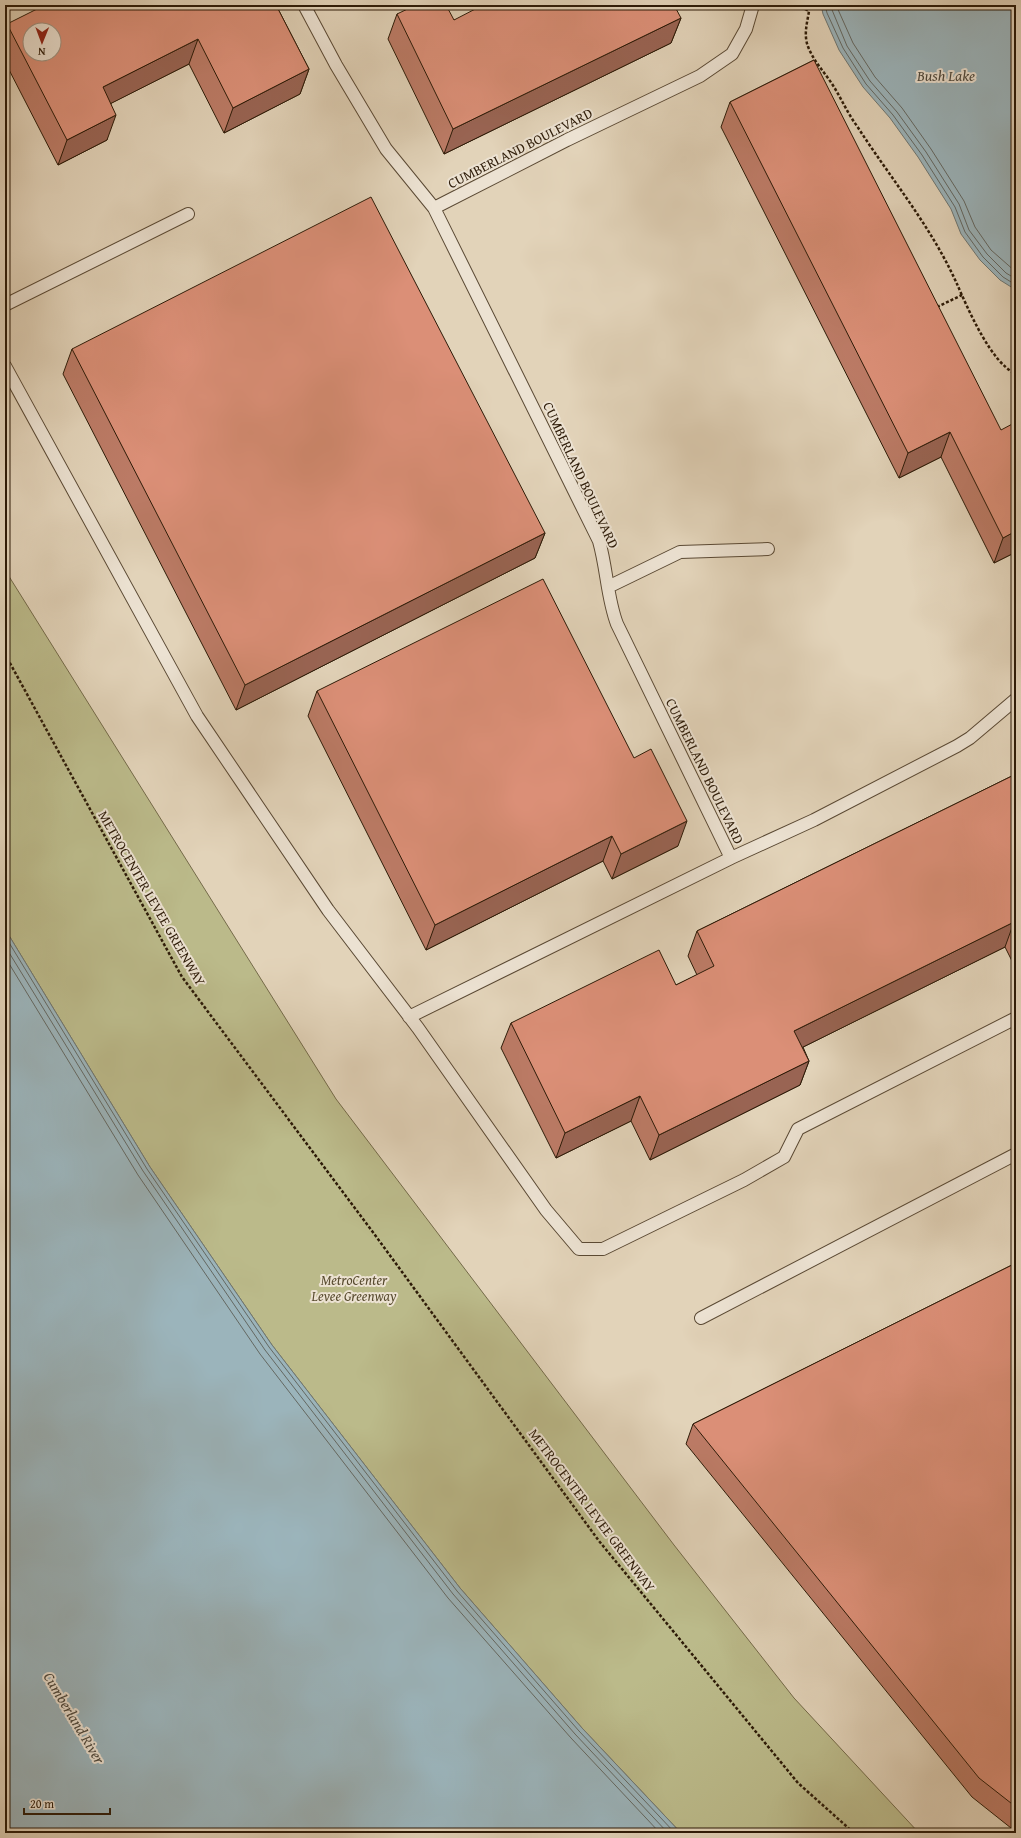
<svg xmlns="http://www.w3.org/2000/svg" width="1021" height="1838" font-family="'Gentium Book Plus',serif">
	<style>
		.green { fill: #bbba8a; stroke: #746a49 }
		.water { fill: #9bb4bb; stroke: #6f7773 }
		.lines { fill: none; stroke-linecap: round; stroke-linejoin: round }
		.shore { stroke: #646862; stroke-width: 1 }
		.lane-casing { stroke: #5a4934; stroke-width: 14 }
		.path { stroke: #2d1b08; stroke-width: 2.5; stroke-dasharray: 3 2; stroke-linecap: butt }
		.lane { stroke: #ece2d2; stroke-width: 12 }
		.wall { fill: #bc7b66; stroke: #2d1b08 }
		.shaded-wall { fill: #996453; stroke: #2d1b08 }
		.building { fill: #db8f77; stroke: #2d1b08; fill-rule: evenodd }
		.labels { text-anchor: middle; stroke-width: 4; stroke-linejoin: round; paint-order: stroke }
		.street-label { font-size: 14px; fill: #2d1b08; stroke: #ece2d2 }
		.park-label { font-size: 14px; font-style: italic; fill: #584b2f; stroke: #ece2d2 }
		.water-label { font-size: 15px; font-style: italic; fill: #4e493e; stroke: #ece2d2 }
	</style>
	<rect width="100%" height="100%" fill="#e2d3b9"/>
	<filter id="stains"><feTurbulence type="fractalNoise" baseFrequency=".005" numOctaves="4"/><feColorMatrix values="0 0 0 0 .2 0 0 0 0 .09 0 0 0 0 .02 0 0 0 .5 -.17"/></filter>
	<radialGradient id="worn" r=".72"><stop offset=".6" stop-color="#630" stop-opacity="0"/><stop offset="1" stop-color="#630" stop-opacity=".3"/></radialGradient>
	<path class="green" d="M5 570 336 1099 674 1545 794 1698 919 1833H681L582 1728 460 1588 272 1345 150 1167 5 929Z"/>
	<path class="water" d="M821 5H1016V290L1000 280 980 260 961 234 951 209 918 157 890 118 863 87 839 50 823 14Z
		M5 929 150 1167 272 1345 460 1588 582 1728 681 1833H5Z"/>
	<g class="lines">
		<path class="shore" d="M825 5 827 13 843 48 866 84 893 115 922 155 955 207 965 232 983 257 1003 277 1016 285
			M830 5 847 46 870 81 897 112 926 152 959 204 969 230 987 254 1006 273 1016 279
			M836 5 853 43 875 77 902 108 931 149 964 201 975 227 991 250 1016 272
			M5 936 147 1169 269 1347 457 1591 579 1731 675 1833
			M5 946 143 1171 265 1350 453 1594 575 1734 668 1833
			M5 957 138 1175 260 1354 448 1598 571 1738 660 1833"/>
		<g class="lane-casing">
			<path id="lane" d="M304 5 336 65 386 149 434 208
				M753 5 746 29 732 54 700 76 567 140 434 208 599 541C607 569 607 598 617 624L731 858 814 820 957 746 970 738 1016 699
				M5 305 188 214
				M5 366 197 716 328 910 418 1028 546 1210 579 1249H603L744 1180 784 1157 798 1129 1016 1018
				M608 587 680 552 768 549
				M409 1017 731 858
				M701 1318 1016 1154"/>
		</g>
		<path class="path" d="M796 5 809 11C807 24 803 36 809 49 815 63 826 74 834 87 842 100 848 114 857 126 891 179 931 226 957 284 968 309 991 363 1016 374
			M937 307 962 295
			M5 654 182 977 375 1235 599 1541 798 1783 854 1833"/>
		<use href="#lane" class="lane"/>
	</g>
	<path class="wall" d="M276 5 309 69 300 94 224 133 189 64 111 103 107 140 58 165 5 62V30L7 24Z
		M397 14 454 20 681 18 671 43 444 154 388 39Z
		M814 60 1016 552 994 563 941 457 899 478 721 127 730 102Z
		M72 349 545 533 535 558 236 710 63 374Z
		M317 691 678 846 612 879 603 861 426 950 308 716Z
		M1016 774V969L1005 947 803 1047 809 1061 800 1085 650 1160 631 1121 556 1158 501 1048 511 1023 676 985 697 975 688 956 697 931Z
		M1016 1263V1832L972 1797 686 1444 693 1424Z"/>
	<path class="shaded-wall" d="M681 18 671 43 444 154 453 129Z
		M198 39 189 64 94 112 103 87Z
		M309 69 300 94 224 133 233 108Z
		M116 115 107 140 58 165 67 140Z
		M950 432 941 457 899 478 908 453Z
		M1016 531V552L994 563 1003 538Z
		M545 533 535 558 236 710 245 685Z
		M687 821 678 846 612 879 621 854Z
		M612 836 603 861 426 950 435 925Z
		M1014 922 1005 947 785 1056 794 1031Z
		M809 1061 800 1085 650 1160 659 1135Z
		M640 1096 631 1121 556 1158 565 1133Z"/>
	<path class="building" d="M45 5H276L309 69 233 108 198 39 103 87 116 115 67 140 7 24ZM30 30H54V54H30Z
		M416 5H446L454 20 483 5H674L681 18 453 129 397 14Z
		M814 60 1001 430 1016 422V531L1003 538 950 432 908 453 730 102Z
		M371 197 545 533 245 685 72 349Z
		M543 579 634 758 651 749 687 821 621 854 612 836 435 925 317 691Z
		M1016 774V926L1014 922 794 1031 809 1061 659 1135 640 1096 565 1133 511 1023 659 950 676 985 714 966 697 931Z
		M1016 1263V1807L979 1778 693 1424Z"/>
	<g class="labels">
		<g class="street-label">
			<text transform="translate(520 148) rotate(-27)" y="5">CUMBERLAND BOULEVARD</text>
			<text transform="translate(581 475) rotate(65)" y="5">CUMBERLAND BOULEVARD</text>
			<text transform="translate(705 771) rotate(64)" y="5">CUMBERLAND BOULEVARD</text>
			<text transform="translate(152 898) rotate(60)" y="5">METROCENTER LEVEE GREENWAY</text>
			<text transform="translate(592 1510) rotate(53)" y="5">METROCENTER LEVEE GREENWAY</text>
		</g>
		<g class="park-label">
			<text x="354" y="1285">MetroCenter<tspan x="354" dy="16">Levee Greenway</tspan></text>
		</g>
		<g class="water-label">
			<text x="946" y="81">Bush Lake</text>
			<text transform="translate(74 1718) rotate(59)" y="5">Cumberland River</text>
		</g>
	</g>
	<rect width="1021" height="1838" fill="none" stroke="#e2d3b9" stroke-width="20"/>
	<rect x="6" y="6" width="1009" height="1826" fill="none" stroke="#2d1b08" stroke-width="2"/>
	<rect x="10" y="10" width="1001" height="1818" fill="none" stroke="#2d1b08"/>
	<g transform="translate(42 42) rotate(181)"><circle r="19" fill="#ece2d2" stroke="#a09281"/>
	<path d="M0-3L7 15L0 10L-7 15Z" fill="#8f2418"/>
	<text y="-6" font-size="11" font-weight="bold" text-anchor="middle" fill="#2d1b08">N</text>
	</g>
	<path d="M24 1808v6h86v-6" fill="none" stroke="#2d1b08" stroke-width="2"/>
	<text x="30" y="1808" font-size="12" fill="#2d1b08" stroke="#ece2d2" stroke-width="3" paint-order="stroke">20 m</text>
	<rect width="100%" height="100%" filter="url(#stains)"/>
	<rect width="100%" height="100%" fill="url(#worn)"/>
</svg>
